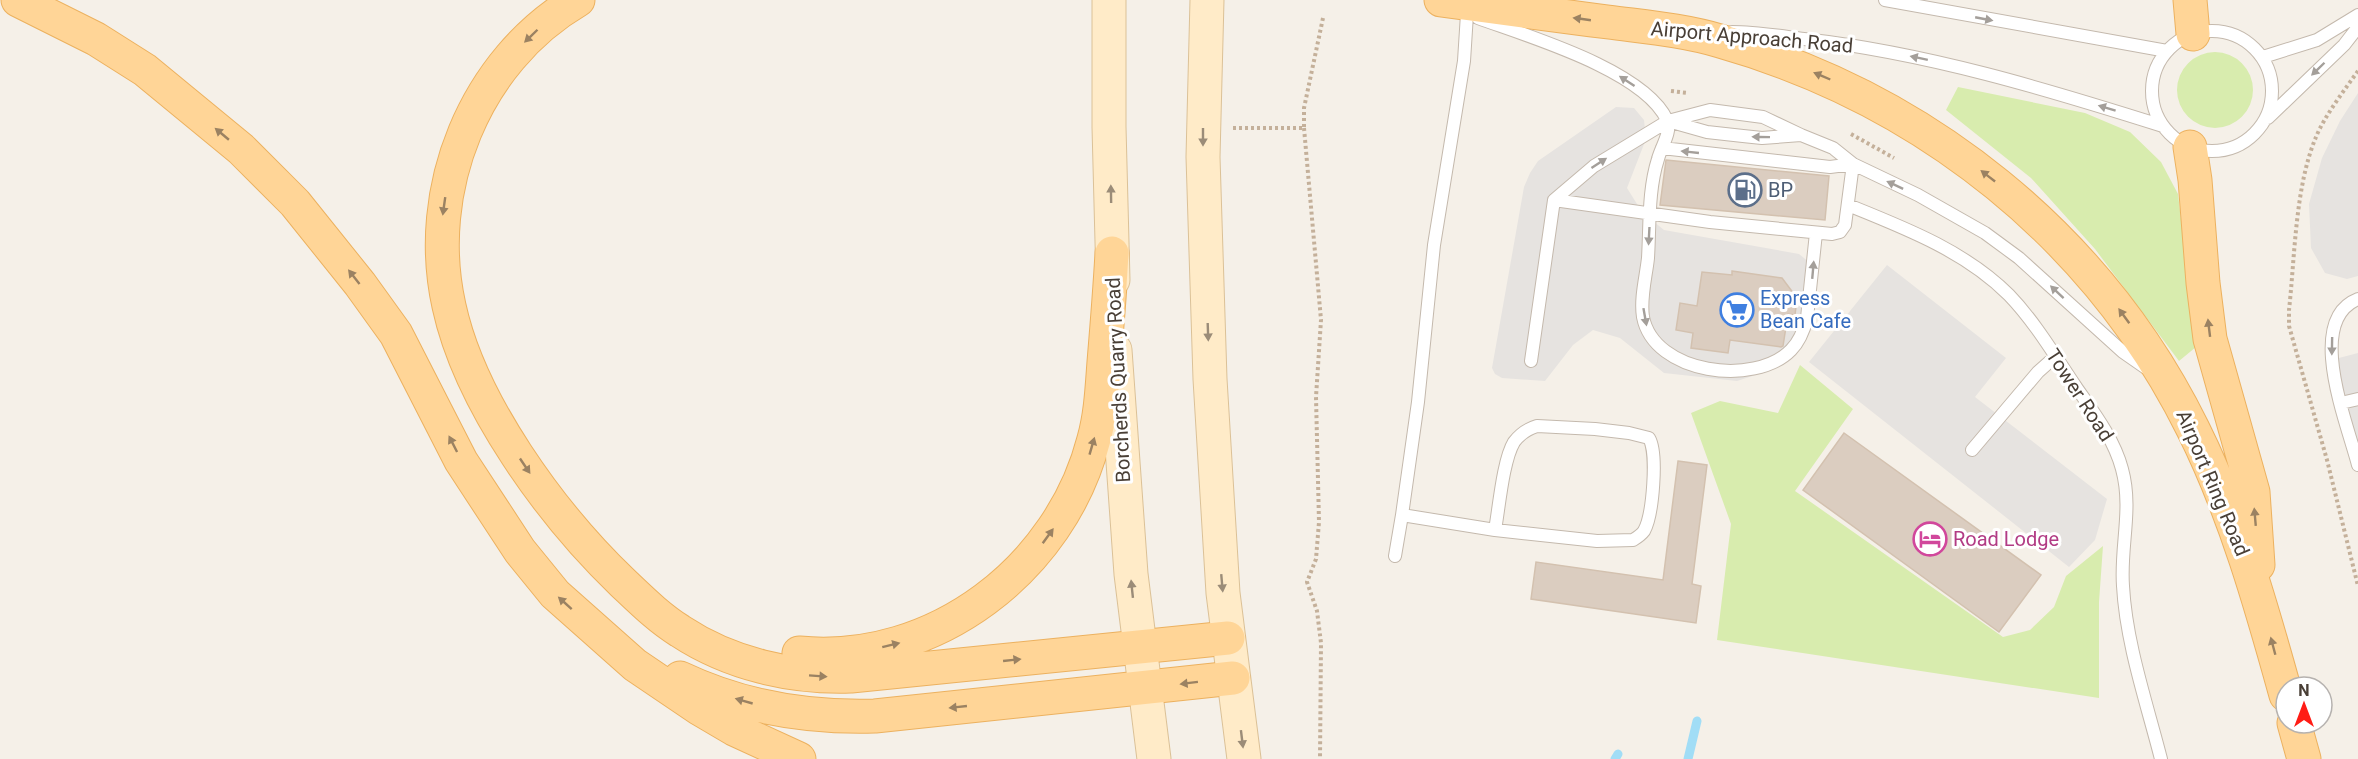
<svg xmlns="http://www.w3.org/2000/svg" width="2358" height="759" font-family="Roboto,sans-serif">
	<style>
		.green { fill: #d8ecae }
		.parking { fill: #e6e3e0 }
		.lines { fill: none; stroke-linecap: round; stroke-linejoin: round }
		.stream { stroke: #a1ddf6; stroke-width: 9 }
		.building { fill: #dbcdc0; stroke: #d3c1af; stroke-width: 1.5 }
		.lane-casing { stroke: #c4b9ad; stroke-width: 14 }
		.secondary-casing { stroke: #dbc197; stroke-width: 35 }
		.primary-casing { stroke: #ecb15f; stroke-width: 35 }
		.path { stroke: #c4b09a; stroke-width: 4; stroke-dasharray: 3 3; stroke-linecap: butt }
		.lane { stroke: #fff; stroke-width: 12 }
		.secondary { stroke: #ffebc8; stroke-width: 33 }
		.primary { stroke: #ffd597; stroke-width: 33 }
		.oneway { fill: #9b8262 }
		.oneway2 { fill: #a49f9a }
		.oneway3 { fill: #9b8c78 }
		.labels { text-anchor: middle; stroke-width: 6; stroke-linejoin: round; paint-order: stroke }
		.street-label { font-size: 20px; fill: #493f36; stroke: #fff }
		.service-label { font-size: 20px; fill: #4e5e75; stroke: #fff; text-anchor: start }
		.shop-label { font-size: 20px; fill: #366cbe; stroke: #fff; text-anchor: start }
		.hotel-label { font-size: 20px; fill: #b23c85; stroke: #fff; text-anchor: start }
	</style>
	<rect width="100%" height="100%" fill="#f5f0e8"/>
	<path class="green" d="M2177 90a38 38 0 1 1 76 0a38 38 0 1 1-76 0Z
		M1958 87 2085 113 2130 132 2161 162 2178 194 2196 347 2179 361 2095 249 2031 178 1946 110Z
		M1800 365 1853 409 1795 491 2003 637 2030 630 2054 607 2066 576 2103 546 2099 602V698L1717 640 1731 524 1691 413 1720 401 1778 413Z"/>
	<path class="parking" d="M2358 93V276L2347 279 2325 273 2311 248 2309 204 2322 158 2340 121Z
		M1616 107 1634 108 1644 120 1646 139 1627 188 1642 212 1664 230 1799 254 1810 263 1806 305 1793 347 1771 370 1737 381 1664 373 1620 338 1593 330 1573 345 1545 381 1502 378 1495 374 1492 368 1524 187 1530 173 1538 161Z
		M1887 265 2006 358 1975 397 2107 499 2095 540 2069 567 1809 362Z
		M2358 353V449L2335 359Z"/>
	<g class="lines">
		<path class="stream" d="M1615 759 1618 754
			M1688 759 1697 721"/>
	</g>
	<path class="building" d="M1666 160 1829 176 1825 220 1660 205Z
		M1732 271 1782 278 1797 298 1795 315 1788 314 1783 346 1781 347 1730 340 1728 353 1691 348 1693 333 1676 330 1680 303 1697 306 1702 272 1732 275Z
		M1844 433 2041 575 1999 632 1803 490Z
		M1678 461 1707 465 1692 584 1701 586 1696 623 1531 599 1536 562 1663 580Z"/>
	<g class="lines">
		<g class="lane-casing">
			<path id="lane" d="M1885 0 2167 51
				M1467 14 1464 61 1434 245 1418 402 1402 515 1495 530 1597 541 1633 540C1638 537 1641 535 1644 531 1653 515 1658 453 1649 438L1629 433 1595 429 1537 426C1527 429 1520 434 1514 442 1503 460 1499 508 1495 530
				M1478 18C1527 36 1644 70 1667 120 1672 132 1661 147 1658 159 1648 190 1650 225 1648 258 1646 277 1640 298 1643 317 1654 374 1755 387 1791 350 1800 341 1804 330 1807 318L1816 233
				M2152 91a60 60 0 1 1 120 0a60 60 0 1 1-120 0Z
				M1732 32C1756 32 1780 36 1804 39 1927 53 2046 89 2163 126
				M2263 57 2317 40 2358 15
				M2268 118 2344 45 2358 27
				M1668 121 1707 132 1743 136 1762 138 1801 135 1833 148 1853 164 1918 195 1985 233 2019 258 2123 352 2146 368
				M1662 148 1830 167 1853 164
				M1554 200 1710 222 1832 234 1840 232 1845 225 1853 164
				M1848 205C1905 228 1965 251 2009 295 2035 322 2055 356 2076 387 2094 413 2114 439 2122 469 2133 509 2120 546 2123 586 2126 643 2147 704 2161 759
				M2358 299C2304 320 2348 425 2358 465
				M1531 361 1554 200 1594 166 1668 121 1710 110 1763 117 1801 135
				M2341 403 2358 399
				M1972 450 2038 372 2056 356
				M1395 556 1402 515"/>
		</g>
		<g class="secondary-casing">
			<path id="secondary" d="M1109 0V127L1113 280
				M1207 0 1203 157 1210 379 1223 593 1244 759
				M1115 350 1131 574 1154 759"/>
		</g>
		<g class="primary-casing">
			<path id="primary" d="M18 0 96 39 145 70 241 149 295 203 360 284 396 334 461 461 520 551 555 594 635 665 700 709 734 729 799 759
				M578 0C474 61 423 190 449 306 470 403 551 514 623 583 641 600 659 618 680 631 730 664 791 678 851 676L1228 638
				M1441 0C1496 7 1552 15 1608 22 1645 27 1683 30 1720 41 1925 99 2098 237 2193 429 2235 513 2261 605 2286 695
				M2190 0 2193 34
				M2190 147 2195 180 2203 283 2210 339 2253 492 2258 565
				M799 653C935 666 1061 568 1094 439 1101 414 1102 388 1104 362 1107 326 1110 289 1112 253
				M680 678C741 707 808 718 875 716L1233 678
				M2294 723 2304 759"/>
		</g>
		<path class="path" d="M2358 71C2345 89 2324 117 2316 137 2295 187 2295 256 2289 310V326L2327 460 2358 586
			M1671 91 1688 93
			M1233 128H1304V108L1323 18
			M1304 128 1321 320 1316 397 1319 522 1316 559 1307 582 1317 611 1321 643 1320 759
			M1851 134 1894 158"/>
		<use href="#lane" class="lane"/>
		<use href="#secondary" class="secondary"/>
		<use href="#primary" class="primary"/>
	</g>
	<defs><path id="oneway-solid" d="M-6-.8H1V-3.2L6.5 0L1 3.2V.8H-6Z" transform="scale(1.5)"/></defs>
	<g class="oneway">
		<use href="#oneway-solid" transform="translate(1582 19) rotate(-172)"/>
		<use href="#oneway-solid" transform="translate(531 36) rotate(136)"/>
		<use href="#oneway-solid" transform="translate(1822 76) rotate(-157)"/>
		<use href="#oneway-solid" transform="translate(222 134) rotate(-140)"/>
		<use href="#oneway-solid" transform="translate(1988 176) rotate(-142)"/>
		<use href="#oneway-solid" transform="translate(444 206) rotate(98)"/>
		<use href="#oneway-solid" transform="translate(354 277) rotate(-128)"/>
		<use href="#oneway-solid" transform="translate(2124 316) rotate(-126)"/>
		<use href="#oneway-solid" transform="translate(2209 328) rotate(-97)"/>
		<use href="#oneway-solid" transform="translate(453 444) rotate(-117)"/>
		<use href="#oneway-solid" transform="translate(1092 446) rotate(-74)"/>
		<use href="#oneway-solid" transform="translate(525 466) rotate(56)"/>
		<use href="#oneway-solid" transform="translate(2255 517) rotate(-95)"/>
		<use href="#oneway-solid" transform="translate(1048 536) rotate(-54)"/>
		<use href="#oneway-solid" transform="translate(565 603) rotate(-138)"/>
		<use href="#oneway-solid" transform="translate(891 645) rotate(-14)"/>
		<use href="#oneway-solid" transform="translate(2273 646) rotate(-105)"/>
		<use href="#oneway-solid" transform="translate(1012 660) rotate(-6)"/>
		<use href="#oneway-solid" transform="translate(818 676) rotate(4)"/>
		<use href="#oneway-solid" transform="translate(1189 683) rotate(173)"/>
		<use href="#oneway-solid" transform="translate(744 701) rotate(-164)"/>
		<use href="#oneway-solid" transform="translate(958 707) rotate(174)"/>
	</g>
	<g class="oneway2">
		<use href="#oneway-solid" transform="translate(1984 19) rotate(11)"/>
		<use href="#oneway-solid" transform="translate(1919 58) rotate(-168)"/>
		<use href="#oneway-solid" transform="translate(2318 69) rotate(136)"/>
		<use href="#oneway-solid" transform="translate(1627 81) rotate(-147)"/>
		<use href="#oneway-solid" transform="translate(2107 108) rotate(-163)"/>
		<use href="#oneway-solid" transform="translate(1761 137) rotate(-179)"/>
		<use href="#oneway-solid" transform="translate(1690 152) rotate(-174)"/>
		<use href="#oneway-solid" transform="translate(1599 163) rotate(-33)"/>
		<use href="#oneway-solid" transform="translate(1895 185) rotate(-155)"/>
		<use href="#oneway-solid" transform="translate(1649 236) rotate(93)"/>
		<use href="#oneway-solid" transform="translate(1813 270) rotate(-85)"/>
		<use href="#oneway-solid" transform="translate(2057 292) rotate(-137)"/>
		<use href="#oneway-solid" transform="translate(1645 317) rotate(80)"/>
		<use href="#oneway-solid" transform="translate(2332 346) rotate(91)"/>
	</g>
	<g class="oneway3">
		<use href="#oneway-solid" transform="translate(1203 137) rotate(90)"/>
		<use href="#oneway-solid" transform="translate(1111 194) rotate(-91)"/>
		<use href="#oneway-solid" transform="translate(1208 332) rotate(88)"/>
		<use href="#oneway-solid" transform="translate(1222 583) rotate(85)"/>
		<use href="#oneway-solid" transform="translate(1132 589) rotate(-96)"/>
		<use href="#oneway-solid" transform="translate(1242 739) rotate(83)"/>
	</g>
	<defs>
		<g id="fuel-ring" transform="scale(1.725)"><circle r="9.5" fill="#fff" stroke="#5c6f8a" stroke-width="1.5"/><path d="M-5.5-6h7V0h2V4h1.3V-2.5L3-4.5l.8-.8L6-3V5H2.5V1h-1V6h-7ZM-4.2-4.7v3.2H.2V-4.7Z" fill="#5c6f8a"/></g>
		<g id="supermarket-ring" transform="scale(1.725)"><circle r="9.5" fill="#fff" stroke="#3f7fe0" stroke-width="1.5"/><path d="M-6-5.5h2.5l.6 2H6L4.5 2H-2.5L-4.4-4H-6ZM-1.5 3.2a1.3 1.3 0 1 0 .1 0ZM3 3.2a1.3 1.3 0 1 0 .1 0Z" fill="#3f7fe0"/></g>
		<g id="hotel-ring" transform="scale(1.725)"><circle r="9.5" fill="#fff" stroke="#d1479c" stroke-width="1.5"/><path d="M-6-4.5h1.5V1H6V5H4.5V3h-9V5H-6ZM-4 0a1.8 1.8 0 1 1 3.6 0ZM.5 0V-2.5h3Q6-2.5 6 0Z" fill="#d1479c"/></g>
	</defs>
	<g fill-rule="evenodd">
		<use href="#fuel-ring" x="1745" y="190"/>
		<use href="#supermarket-ring" x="1737" y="310"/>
		<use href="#hotel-ring" x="1930" y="539"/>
	</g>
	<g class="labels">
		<g class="street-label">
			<text transform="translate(1752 37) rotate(5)" y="7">Airport Approach Road</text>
			<text transform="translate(1118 380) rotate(-93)" y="7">Borcherds Quarry Road</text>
			<text transform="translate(2080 395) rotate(57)" y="7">Tower Road</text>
			<text transform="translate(2213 483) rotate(67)" y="7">Airport Ring Road</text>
		</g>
		<g class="service-label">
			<text x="1768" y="197">BP</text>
		</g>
		<g class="shop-label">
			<text x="1760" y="305">Express<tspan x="1760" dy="23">Bean Cafe</tspan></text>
		</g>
		<g class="hotel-label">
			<text x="1953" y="546">Road Lodge</text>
		</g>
	</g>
	<g transform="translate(2304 705)"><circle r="28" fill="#ffffff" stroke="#b6b2af" stroke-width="1.5"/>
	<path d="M0-4.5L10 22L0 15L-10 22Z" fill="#ff1c15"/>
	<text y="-9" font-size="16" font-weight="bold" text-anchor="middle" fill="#493f36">N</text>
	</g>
</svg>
